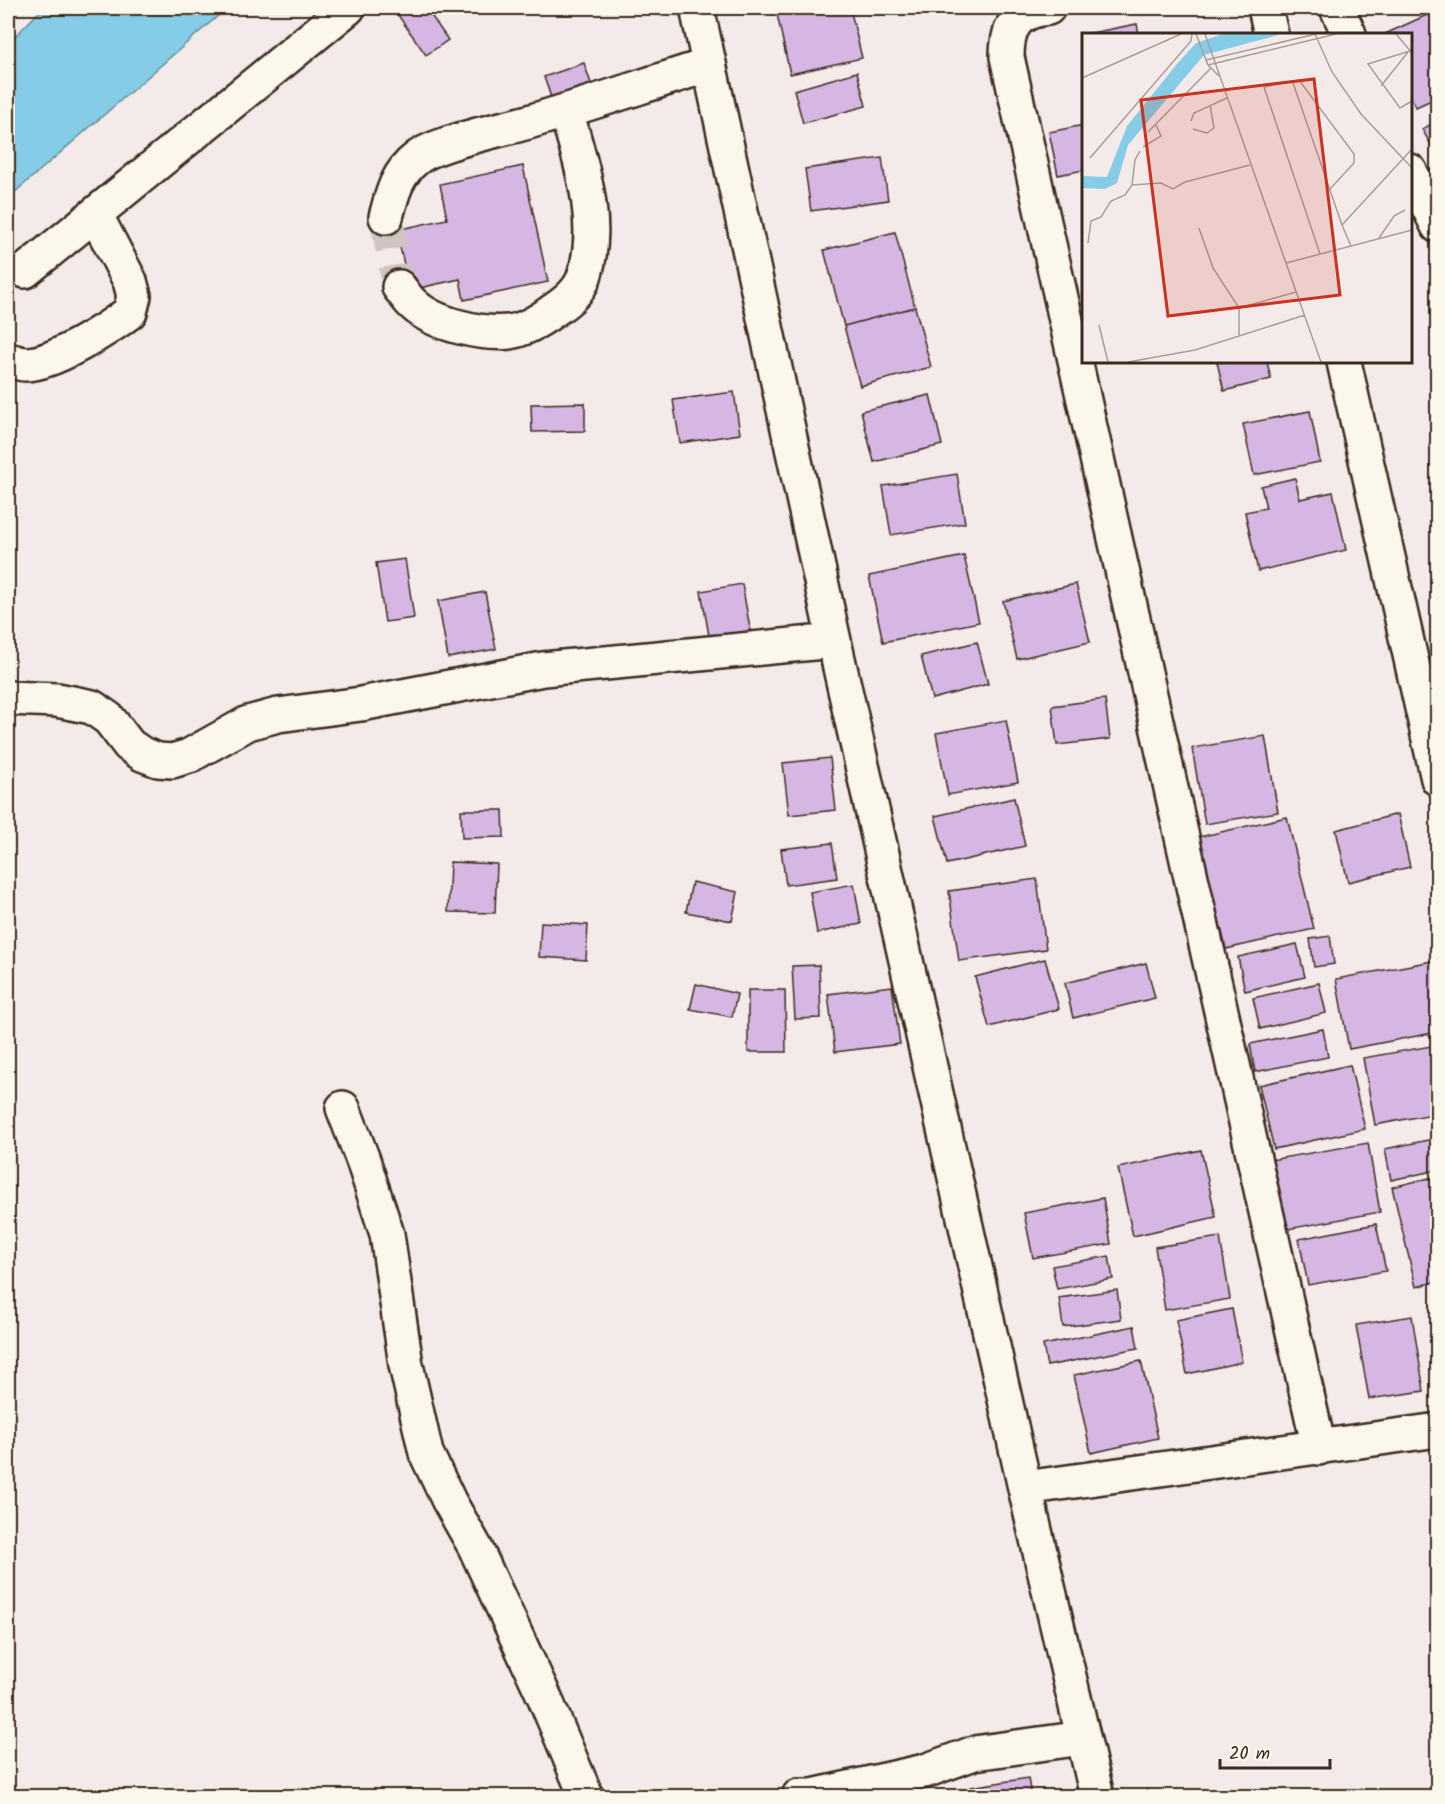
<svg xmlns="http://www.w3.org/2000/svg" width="1445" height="1804" font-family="Kalam,sans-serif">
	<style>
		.water { fill: #85cce6; stroke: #678b96; stroke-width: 1.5 }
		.building { fill: #d6b7e4; stroke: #3b2a1e; stroke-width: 1.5 }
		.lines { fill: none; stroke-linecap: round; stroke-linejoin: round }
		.minor-tunnel { stroke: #cfc4c1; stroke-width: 33; stroke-dasharray: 33 16; stroke-linecap: butt }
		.minor-casing { stroke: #3b2a1e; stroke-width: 38 }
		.minor { stroke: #fbf7ec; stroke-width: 33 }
		.inset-road { fill: none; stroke: #aa9d98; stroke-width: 1.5 }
		.view { fill: #c8321e; fill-opacity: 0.15; stroke: #c8321e; stroke-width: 3 }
		.inset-edge { fill: none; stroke: #3b2a1e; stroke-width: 3 }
	</style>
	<rect width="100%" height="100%" fill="#f4eaea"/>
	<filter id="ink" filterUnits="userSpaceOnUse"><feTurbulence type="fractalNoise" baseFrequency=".0167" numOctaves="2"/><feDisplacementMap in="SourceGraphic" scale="12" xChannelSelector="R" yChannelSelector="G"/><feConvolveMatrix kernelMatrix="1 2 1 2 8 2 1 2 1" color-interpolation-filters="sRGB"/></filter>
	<g filter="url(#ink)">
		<path class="water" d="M43 8H227L8 198V43Z"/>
		<path class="building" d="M393 8H426L448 40 426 55Z
			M804 8H850L862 58 790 74 777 14Z
			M1438 10V97L1416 107 1410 95V34H1385Z
			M1137 24 1139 34H1086Z
			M584 63 593 89 553 103 544 77Z
			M857 72 866 106 803 123 794 90Z
			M1438 121V157L1422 129Z
			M1084 125V170L1058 175 1049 132Z
			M882 158 888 200 811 211 805 169Z
			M523 166 548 282 464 300 460 279 410 290 396 230 447 219 440 184Z
			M895 232 915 307 844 326 824 250Z
			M915 307 931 367 860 386 844 326Z
			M1217 362H1267L1271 379 1224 391Z
			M734 392 740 434 680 443 673 400Z
			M930 395 942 445 874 462 861 411Z
			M585 403V431L532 432 531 404Z
			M1310 411 1320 462 1254 475 1243 424Z
			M957 474 965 523 891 535 883 486Z
			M1295 478 1300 499 1333 492 1346 550 1258 571 1245 512 1266 508 1261 486Z
			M964 556 979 622 883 642 869 576Z
			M405 559 414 618 385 622 376 563Z
			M742 584 751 634 710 641 701 591Z
			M1076 584 1090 642 1017 659 1003 601Z
			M485 592 496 649 448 658 438 601Z
			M977 642 988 684 932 699 921 656Z
			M1105 699 1110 739 1057 745 1052 706Z
			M1006 720 1018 782 948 795 936 733Z
			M1265 736 1278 812 1205 824 1192 748Z
			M830 758 836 810 789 815 783 763Z
			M1014 798 1025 846 947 864 935 816Z
			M461 810H503L504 837 462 838Z
			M1398 814 1410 867 1348 882 1336 830Z
			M1287 817 1314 929 1226 949 1199 837Z
			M832 843 837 878 786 885 781 849Z
			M450 862 497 864 495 913 448 912Z
			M1037 879 1046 949 959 961 949 891Z
			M692 882 738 892 732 921 686 912Z
			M854 884 861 924 817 933 810 892Z
			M541 922 588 925 586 960 539 957Z
			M1330 936 1334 964 1314 967 1310 939Z
			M1297 944 1305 977 1245 991 1238 957Z
			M1045 959 1059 1009 989 1027 975 977Z
			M1438 960V1032L1349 1049 1336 979Z
			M1146 963 1155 998 1073 1018 1065 983Z
			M819 965 821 1018 795 1019 792 966Z
			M1319 983 1326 1013 1260 1029 1253 998Z
			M696 984 737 994 732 1017 690 1009Z
			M892 986 900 1044 835 1052 828 994Z
			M748 990H785L786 1052H748Z
			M1323 1029 1328 1057 1255 1072 1250 1044Z
			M1431 1046 1438 1080V1113L1375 1125 1363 1058Z
			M1350 1065 1365 1129 1274 1149 1259 1085Z
			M1438 1138V1170L1391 1180 1385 1149Z
			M1368 1143 1380 1212 1283 1230 1270 1160Z
			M1201 1150 1216 1217 1133 1236 1118 1168Z
			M1438 1176V1281L1416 1287 1392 1187Z
			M1103 1198 1111 1244 1033 1258 1024 1213Z
			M1376 1224 1386 1271 1308 1285 1299 1239Z
			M1220 1237 1230 1299 1165 1310 1155 1247Z
			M1109 1256 1113 1279 1057 1289 1052 1266Z
			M1117 1290 1121 1319 1063 1327 1059 1298Z
			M1232 1309 1242 1362 1187 1374 1176 1320Z
			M1412 1316 1424 1391 1369 1399 1356 1325Z
			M1134 1326 1138 1348 1047 1366 1043 1345Z
			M1141 1361 1158 1438 1091 1453 1074 1375Z
			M1028 1778 1031 1796H972L971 1787Z"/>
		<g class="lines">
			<path class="minor-tunnel" d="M386 217 399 287"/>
			<g class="minor-casing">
				<path id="minor" d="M697 8 834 641 1025 1488 1097 1796
					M1048 8C1016 11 1007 27 1007 57L1319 1448
					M1265 8 1271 34
					M1337 8 1349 34
					M1410 171 1438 226
					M386 217C392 194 397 173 417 158 436 143 499 130 525 123 587 105 648 84 709 65
					M25 271 348 8
					M399 287C404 293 408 300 414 305 434 324 482 335 509 332 524 330 542 319 554 310 566 302 579 292 584 277 602 223 581 163 566 111
					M8 360C14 361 20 364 26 364 53 364 108 329 130 312L134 296 130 281 95 214
					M1344 362 1438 779
					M8 698 57 700 92 707 109 719 129 745 142 754 158 760 172 761 189 756 248 723 278 715 361 704 543 669 834 641
					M343 1108 363 1160 387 1234 406 1365 426 1453 449 1501 475 1547 544 1696 586 1796
					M1025 1488 1438 1430
					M799 1796H812L925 1771 974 1753 1083 1738"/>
			</g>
			<use href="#minor" class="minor"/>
		</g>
	</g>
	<g transform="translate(1082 33)">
		<rect width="330" height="330" fill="#f4eaea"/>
		<path d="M141 1H200L122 22 46 112 35 150 23 156 0 155V143L25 144 45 93 95 31 114 10Z" fill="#85cce6"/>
		<path class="inset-road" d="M114 1 126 32 137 43M123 1 239 329M233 1 250 39 279 81 330 135M314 1 330 20M328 18 286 31 318 75 330 68M124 27 234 1M126 32 254 1M0 45 99 1M210 47 260 192M299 53 326 19M109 88 112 80 145 65M111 96 125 100 132 95 128 72M66 99 129 35M61 114 79 103 74 92M58 118 53 127 50 152 79 150 91 156 103 149 168 132M8 125 109 8 110 1M117 195 131 235 157 275V304M297 205 312 183 323 177M6 210 9 188 19 184 29 168 43 162 50 152M269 213 330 197M238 221 182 54 217 47 272 121V130L248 156M204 230 269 213 260 192 330 116M157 275 214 259M17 292 26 329M46 329 113 317 223 282"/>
		<path class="view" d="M232 46 258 262 86 283 59 67Z"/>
		<rect width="330" height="330" class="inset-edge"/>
	</g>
	<rect width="1445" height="1804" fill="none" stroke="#fbf7ec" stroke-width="30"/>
	<rect x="15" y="15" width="1415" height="1774" fill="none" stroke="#3b2a1e" stroke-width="2" filter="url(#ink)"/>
	<path d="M1220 1759v9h110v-9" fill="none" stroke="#3b2a1e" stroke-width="3"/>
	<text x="1229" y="1759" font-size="18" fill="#3b2a1e" stroke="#fbf7ec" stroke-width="4.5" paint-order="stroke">20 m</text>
</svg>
